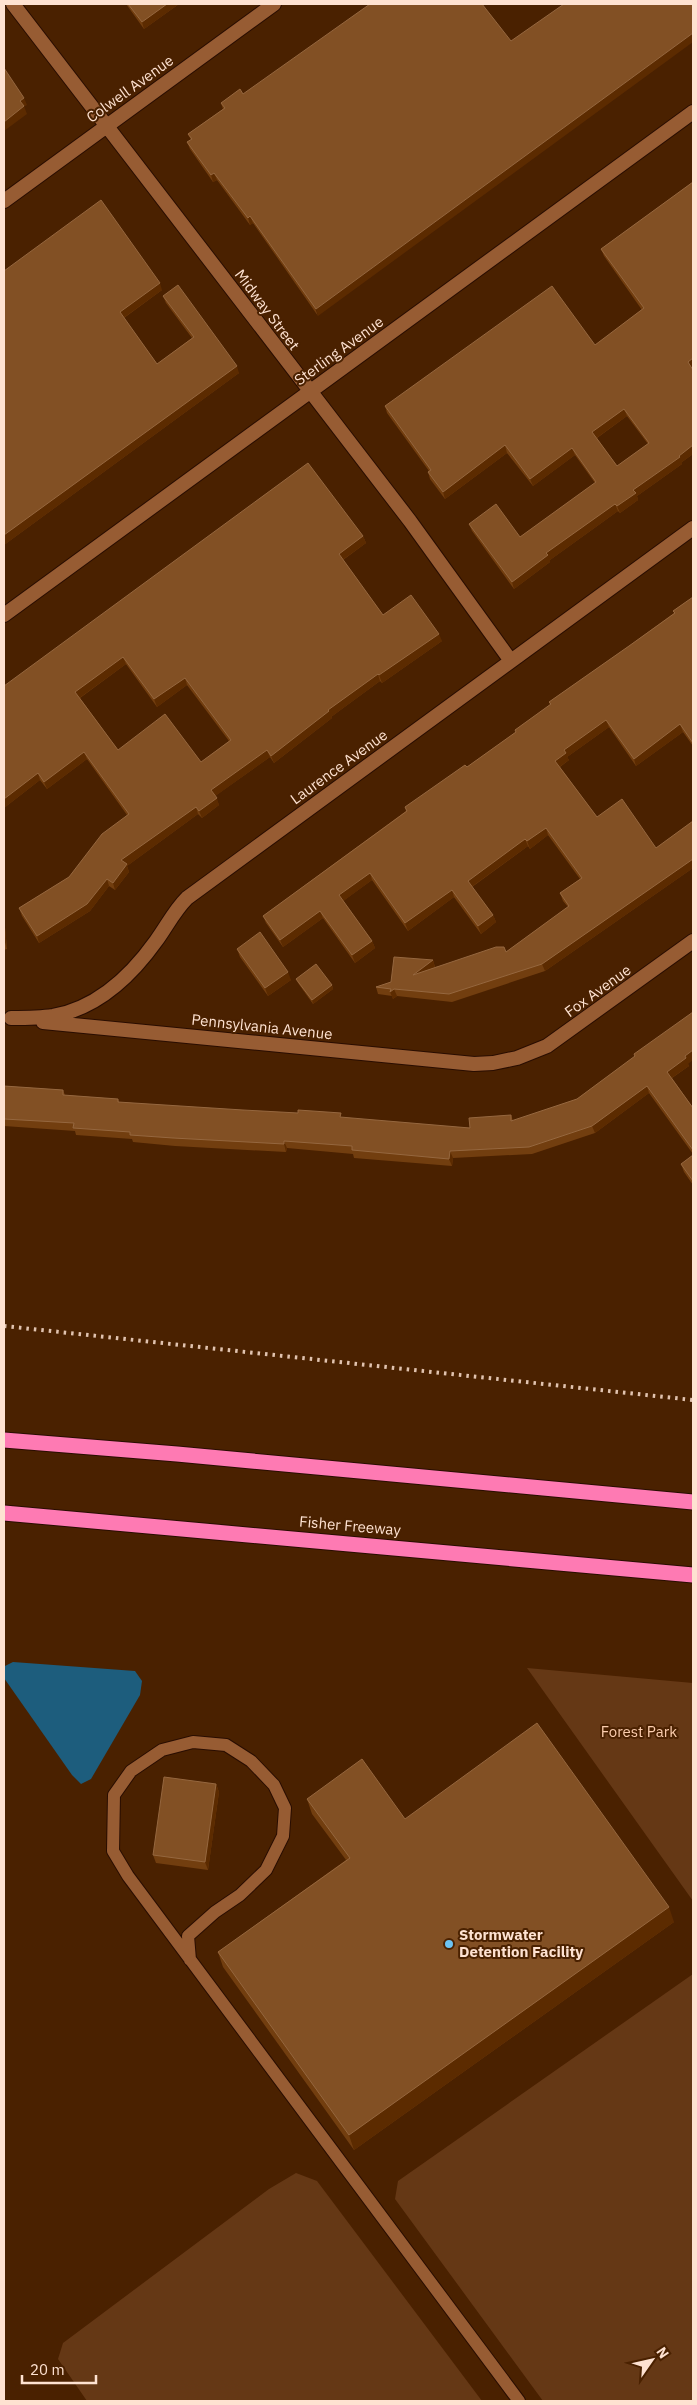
<svg xmlns="http://www.w3.org/2000/svg" width="697" height="2405" font-family="'IBM Plex Sans',sans-serif">
	<style>
		.green { fill: #653815 }
		.water { fill: #1d5d7d }
		.lines { fill: none; stroke-linecap: round; stroke-linejoin: round }
		.service-casing { stroke: #290d00; stroke-width: 14 }
		.minor-casing { stroke: #290d00; stroke-width: 16 }
		.motorway-casing { stroke: #290d00; stroke-width: 17 }
		.service { stroke: #975c33; stroke-width: 12 }
		.minor { stroke: #975c33; stroke-width: 14 }
		.motorway { stroke: #fe7ab3; stroke-width: 15 }
		.rail { stroke: #e1c3af; stroke-width: 4; stroke-dasharray: 2.5 5; stroke-linecap: butt }
		.wall { fill: #723e0f; fill-rule: evenodd }
		.shaded-wall { fill: #5c2b00 }
		.building { fill: #825024; stroke: #95673f; fill-rule: evenodd }
		.poi-dot { fill: #6cc3f2; stroke: #4a2100; stroke-width: 2 }
		.labels { text-anchor: middle; stroke-width: 4; stroke-linejoin: round; paint-order: stroke }
		.street-label { font-size: 15px; fill: #fee2d1; stroke: #4a2100 }
		.park-label { font-size: 15px; fill: #fbcdae; stroke: #4a2100 }
		.poi-label { font-size: 15px; font-weight: bold; fill: #fee2d1; stroke: #4a2100; text-anchor: start }
	</style>
	<rect width="100%" height="100%" fill="#4a2100"/>
	<path class="green" d="M527 1668 693 1683V1901Z
		M693 1974V2401H543L395 2199 398 2181Z
		M296 2173 317 2181 482 2401H87L58 2359 63 2343 269 2189Z"/>
	<path class="water" d="M13 1662 135 1671 142 1681 140 1695 91 1779 81 1784 72 1775 4 1678 5 1666Z"/>
	<g class="lines">
		<g class="service-casing">
			<path id="service" d="M190 1960 188 1936 215 1912 240 1895 266 1870 283 1836 285 1808 274 1785 251 1761 226 1745 193 1742 162 1750 131 1771 114 1795 113 1851 128 1876 519 2401"/>
		</g>
		<g class="minor-casing">
			<path id="minor" d="M13 4 410 521 511 661
				M4 201 274 4
				M4 615 693 112
				M11 1018C25 1018 40 1018 53 1016 98 1008 131 976 156 941 167 926 174 911 187 898L693 528
				M43 1022 474 1064 493 1063 517 1058 547 1046 693 941"/>
		</g>
		<g class="motorway-casing">
			<path id="motorway" d="M4 1440 177 1454 693 1502
				M4 1513 693 1575"/>
		</g>
		<use href="#service" class="service"/>
		<use href="#minor" class="minor"/>
		<use href="#motorway" class="motorway"/>
		<path class="rail" d="M4 1326 693 1400"/>
	</g>
	<path class="wall" d="M126 4H179L144 29Z
		M240 89 318 316 253 223 250 225 217 180 213 182 190 149 187 142 191 140 188 134 223 109 221 103Z
		M693 182V367L692 368 693 370V454L682 462V464L637 496 638 500 620 513 618 511 550 560V562L514 589 472 531 469 524 520 537 595 483 575 455 533 486 507 453 445 499 430 479 428 472 429 471 387 413 385 406 595 345 642 310 604 256 601 249ZM627 416 648 444 617 466 597 438Z
		M4 271 162 290 124 318 157 364 192 338 166 303 163 296 239 373 4 545Z
		M363 536 366 543 343 560 383 615 442 641 382 683 380 681 331 717 332 718 274 763 270 757 215 796 219 805 202 818 198 814 127 866 129 872 115 890 109 886 90 911 39 943 22 916 19 908 69 877 127 815 87 759 47 789 40 780 4 808V686ZM126 664 157 707 187 685 229 741 201 762 118 750 80 698Z
		M693 597V746L683 732 636 766 609 727 567 757 569 760 560 767 597 817 656 848 693 821V868L545 971 452 1002 397 996 393 999 392 996 378 994 376 987 391 982 433 960 435 967 506 952 568 907 563 901 560 893 580 879 548 835 530 849 528 846 472 887 493 915 496 922 481 934 454 897 408 931 372 880 343 901 372 941 375 948 355 963 323 918 283 947 266 923 263 916 406 811 405 807 467 767 516 732 515 730 550 705 549 702 629 646 674 613 673 611Z
		M4 917 7 949 4 950Z
		M237 949 291 980 268 996 240 957Z
		M296 979 332 985 333 989 313 1004 298 983Z
		M634 1054 688 1064 689 1066 672 1078 693 1108V1154L649 1093 595 1133 532 1154 453 1158 452 1166 354 1158 353 1154 287 1148 286 1152 175 1146 133 1142 132 1139 76 1135 75 1131 4 1126V1086L63 1090 65 1095 118 1099 119 1102 342 1118 470 1128 511 1115 513 1121 577 1099 634 1057Z
		M693 1155V1185L684 1172 681 1164Z
		M216 1784 219 1792 208 1870 156 1863 153 1855Z
		M307 1799 405 1819 674 1922 354 2150 223 1967 218 1952 346 1860 312 1814Z"/>
	<path class="shaded-wall" d="M167 4H179L144 29 142 22Z
		M693 33V42L318 316 316 309Z
		M24 98 27 105 23 107 24 106 27 114 4 131V122L20 101Z
		M214 173 217 180 213 182 211 175Z
		M250 216 253 223 250 225 248 218Z
		M160 283 162 290 122 319 120 312Z
		M693 358V367L690 369 688 362Z
		M237 366 239 373 4 545V535Z
		M624 409 627 416 595 439 592 432Z
		M505 445 507 453 445 499 443 492Z
		M693 445V454L682 462V464L637 496 638 500 620 513 617 506 633 490Z
		M572 448 575 455 533 486 530 479Z
		M615 504 618 511 550 560V562L514 589 512 582 546 553Z
		M363 536 366 543 341 561 339 554Z
		M439 634 442 641 382 683 379 675Z
		M123 657 126 664 78 699 75 692Z
		M378 674 380 681 331 717 332 718 274 763 271 756 328 710Z
		M185 678 187 685 157 707 154 699Z
		M606 720 609 727 567 757 569 760 558 768 555 761 564 750Z
		M680 724 683 732 636 766 634 759Z
		M267 750 270 757 214 797 211 790Z
		M84 752 87 759 47 789 44 782Z
		M38 773 40 780 4 808V799Z
		M217 798 219 805 202 818 199 811Z
		M196 807 198 814 127 866 129 872 115 890 113 883 121 860Z
		M546 828 548 835 530 849 527 841Z
		M525 839 528 846 470 888 468 881Z
		M693 859V868L545 971 542 964Z
		M370 873 372 880 342 902 339 895Z
		M107 879 109 886 90 911 39 943 37 936Z
		M452 890 454 897 408 931 405 923Z
		M320 911 323 918 283 947 280 940Z
		M493 915 496 922 481 934 478 926Z
		M4 917 7 949 4 939Z
		M372 941 375 948 355 963 352 955Z
		M433 960 435 968 413 975Z
		M288 972 291 980 268 996 265 988Z
		M332 985 333 989 313 1004 312 1000Z
		M394 989 397 996 393 999 390 992Z
		M693 1050V1060L688 1064 689 1066 670 1079 667 1072 685 1056Z
		M647 1086 649 1093 595 1133 592 1126Z
		M284 1141 287 1148 286 1152 284 1144Z
		M450 1151 453 1158 452 1166 449 1159Z
		M216 1784 219 1792 208 1870 205 1862Z
		M669 1907 674 1922 354 2150 349 2135Z"/>
	<path class="building" d="M128 4H167L142 22Z
		M370 4H482L511 41 564 4H693V33L316 309 250 216 248 218 214 173 211 175 187 142 192 139 188 134 225 108 221 103 240 89 243 94Z
		M4 68 24 98 20 101 24 106 4 122Z
		M693 182V358L688 362 693 370V445L679 456 680 457 633 490 636 493 617 506 615 504 546 553 548 555 512 582 469 524 496 504 520 537 596 482 572 448 530 479 505 445 443 492 428 472 431 470 385 406 552 286 595 345 644 308 601 249ZM624 409 649 443 617 466 592 432Z
		M101 200 160 283 120 312 157 364 194 337 163 296 178 285 237 366 4 535V271Z
		M308 463 363 536 339 554 383 615 411 595 439 634 379 675 378 674 328 710 329 711 271 756 267 750 211 790 217 798 199 811 196 807 121 860 127 864 113 883 107 879 87 904 37 936 19 908 69 877 102 834 129 814 84 752 44 782 38 773 4 799V686ZM123 657 154 699 185 678 231 740 201 762 165 714 118 750 75 692Z
		M693 597V743L680 724 634 759 606 720 564 750 566 753 555 761 597 817 622 799 656 848 693 821V859L542 964 449 994 394 989 390 992 391 989 376 987 391 982 394 957 433 960 413 975 496 947H504L506 952 569 906 560 893 582 878 546 828 527 841 525 839 468 881 493 915 478 926 452 890 405 923 370 873 339 895 372 941 352 955 320 911 280 940 263 916 407 811 405 807 465 765 467 767 516 732 515 730 551 704 549 702 629 646 675 613 673 611Z
		M260 932 288 972 265 988 237 949Z
		M316 964 332 985 312 1000 296 979Z
		M693 1012V1050L685 1056 686 1058 667 1072 693 1108V1150L647 1086 592 1126 529 1147 450 1151 449 1159 352 1150V1146L284 1141V1144L173 1138 130 1135V1132L73 1128 74 1123 4 1119V1086L63 1090V1095L118 1099V1102L243 1110 298 1113V1110L341 1113 340 1117 470 1128 469 1118 511 1115V1121L577 1099 635 1056 634 1054Z
		M693 1155V1181L681 1164Z
		M537 1723 669 1907 349 2135 218 1952 350 1858 307 1799 362 1759 405 1819Z
		M164 1777 216 1784 205 1862 153 1855Z"/>
	<circle class="poi-dot" cx="449" cy="1944" r="5"/>
	<g class="labels">
		<g class="street-label">
			<text transform="translate(130 89) rotate(-36)" y="5">Colwell Avenue</text>
			<text transform="translate(267 310) rotate(53)" y="5">Midway Street</text>
			<text transform="translate(339 351) rotate(-36)" y="5">Sterling Avenue</text>
			<text transform="translate(339 767) rotate(-36)" y="5">Laurence Avenue</text>
			<text transform="translate(598 991) rotate(-36)" y="5">Fox Avenue</text>
			<text transform="translate(262 1027) rotate(6)" y="5">Pennsylvania Avenue</text>
			<text transform="translate(350 1526) rotate(5)" y="5">Fisher Freeway</text>
		</g>
		<g class="park-label">
			<text x="639" y="1737">Forest Park</text>
		</g>
		<g class="poi-label">
			<text x="459" y="1940">Stormwater<tspan x="459" dy="17">Detention Facility</tspan></text>
		</g>
	</g>
	<rect width="697" height="2405" fill="none" stroke="#fee2d1" stroke-width="10"/>
	<g transform="translate(652 2360) rotate(56)" stroke="#4a2100" stroke-width="4" paint-order="stroke">
	<path d="M0-4L9 19L0 12L-9 19Z" fill="#fee2d1"/>
	<text y="-8" font-size="14" font-weight="bold" text-anchor="middle" fill="#fee2d1">N</text>
	</g>
	<path d="M22 2375v8h74v-8" fill="none" stroke="#fee2d1" stroke-width="2.5"/>
	<text x="30" y="2375" font-size="15" fill="#fee2d1" stroke="#4a2100" stroke-width="4" paint-order="stroke">20 m</text>
</svg>
